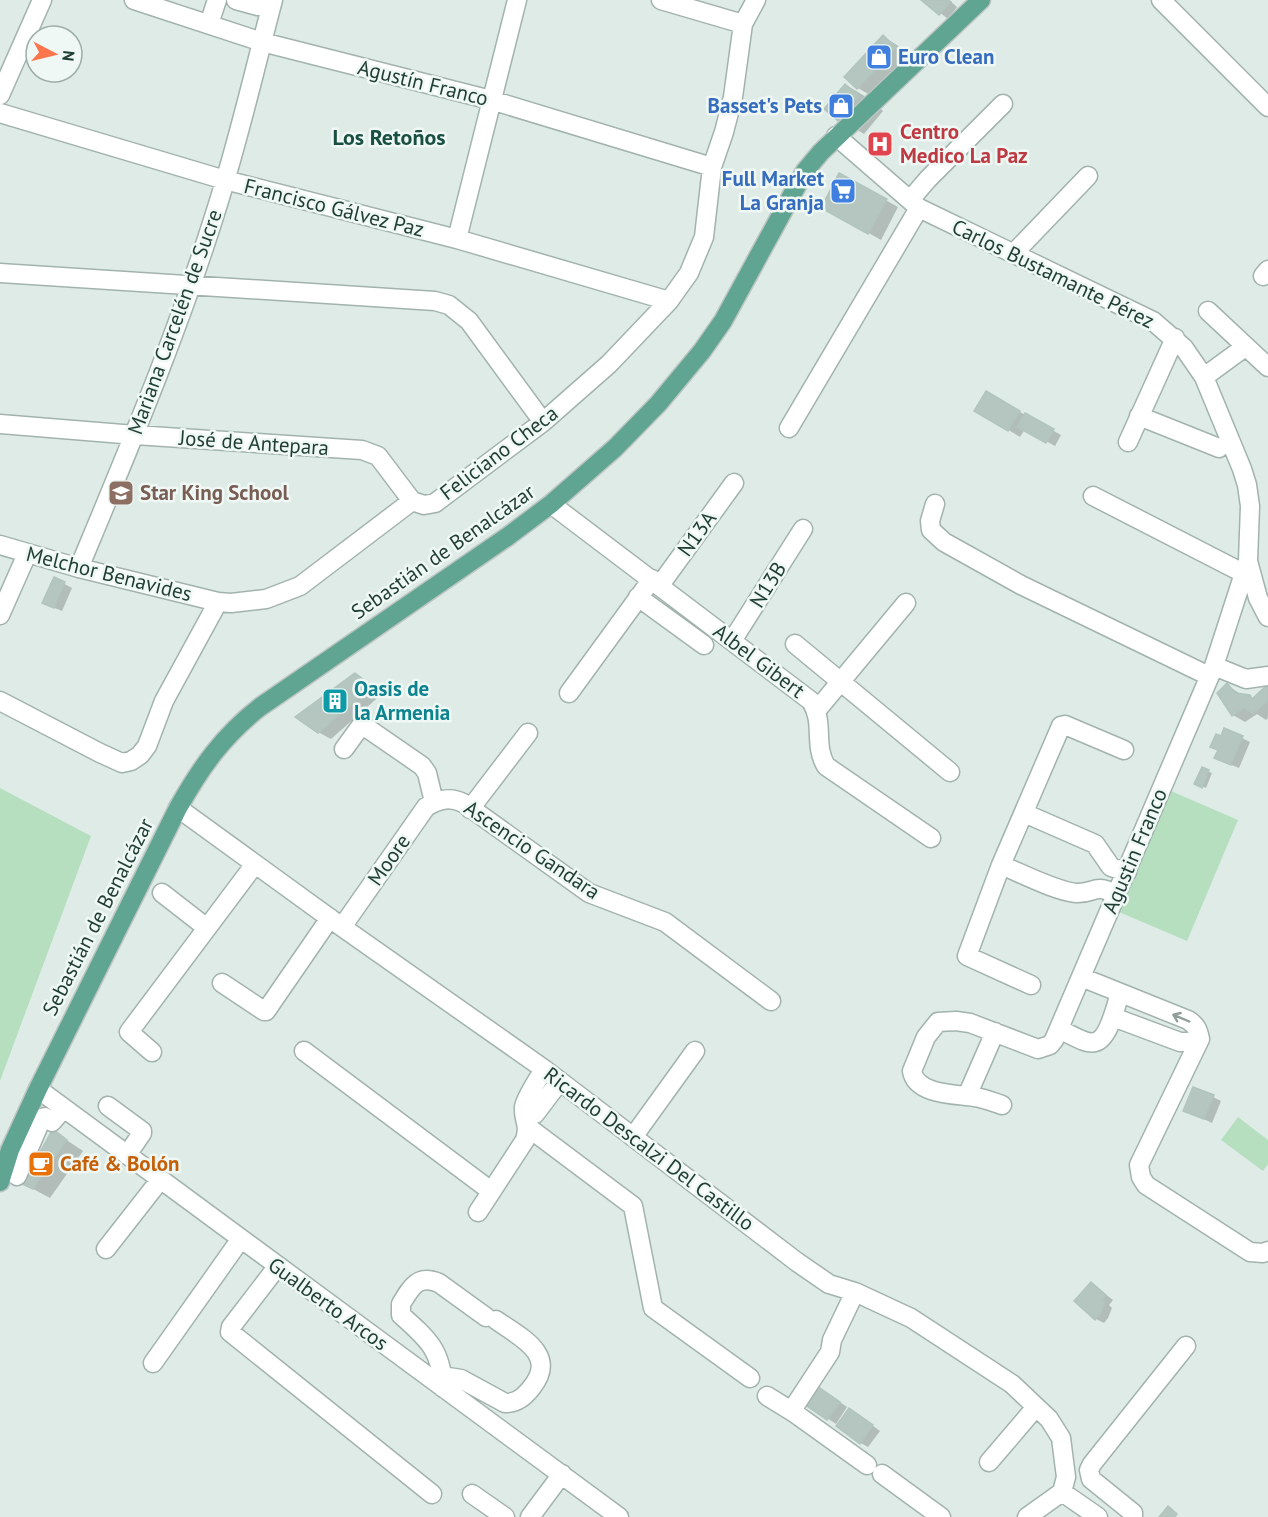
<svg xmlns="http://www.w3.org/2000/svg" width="1268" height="1517" font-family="'PT Sans',sans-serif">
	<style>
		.green { fill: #b6dfc0 }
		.shadow { fill: #0003 }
		.building { fill: #b4c6bf; stroke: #b1c5bd; stroke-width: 1.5 }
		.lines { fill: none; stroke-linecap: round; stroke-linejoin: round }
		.minor-casing { stroke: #a2b3ad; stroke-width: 21 }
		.major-casing { stroke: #bcc5c2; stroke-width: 21 }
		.minor { stroke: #fff; stroke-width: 18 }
		.major { stroke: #60a592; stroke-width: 18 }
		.oneway { stroke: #8f9e9a }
		.labels { text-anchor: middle; stroke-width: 5; stroke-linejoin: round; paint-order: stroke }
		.shop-label { font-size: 21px; font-weight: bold; fill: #366cbe; stroke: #eff8f4; text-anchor: end }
		.street-label { font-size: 21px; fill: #1f3d34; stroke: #eff8f4 }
		.health-label { font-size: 21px; font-weight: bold; fill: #be3a42; stroke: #eff8f4; text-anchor: start }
		.education-label { font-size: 21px; font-weight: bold; fill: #785e54; stroke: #eff8f4; text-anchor: start }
		.culture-label { font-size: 21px; font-weight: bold; fill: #0d838f; stroke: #eff8f4; text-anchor: start }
		.food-label { font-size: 21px; font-weight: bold; fill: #c56008; stroke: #eff8f4; text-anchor: start }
		.neighbourhood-label { font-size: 22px; font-weight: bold; fill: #195042; stroke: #eff8f4 }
	</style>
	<rect width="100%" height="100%" fill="#dfebe6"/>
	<path class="green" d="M0 788 91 836 0 1081Z
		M1171 791 1238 820 1187 941 1119 912Z
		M1238 1117 1268 1140V1164L1263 1171 1221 1140Z"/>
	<path class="shadow" d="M924 0H949L957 7 948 19Z
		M884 37 900 47 912 58 875 98 858 88 846 76Z
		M846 85 871 100 883 111 864 134 839 119Z
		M840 175 898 207 881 240 823 207Z
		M986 393 1061 435 1055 446 1025 429 1020 437 976 410Z
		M55 579 72 588 62 611 52 607Z
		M355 674 383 693 331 739 318 732Z
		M1227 685 1242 695 1255 699 1268 686V718L1266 720 1257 714 1245 722 1233 715Z
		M1242 738 1250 742 1239 768 1224 762 1219 751 1212 747Z
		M1202 769 1212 773 1206 788 1199 785Z
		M1213 1097 1221 1101 1212 1123 1193 1114Z
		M53 1131 83 1151 50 1198 24 1184Z
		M1092 1284 1113 1300 1109 1305 1112 1308 1108 1318 1104 1323 1096 1319Z
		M825 1392 847 1407 836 1424 806 1404Z
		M857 1414 880 1431 868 1447 861 1443Z"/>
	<path class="building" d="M921 0H948L951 2 939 15Z
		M883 35 896 48 857 89 844 77Z
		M845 84 859 96 838 121 824 109Z
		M839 173 887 199 868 234 821 208Z
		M986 391 1020 411 1008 431 974 411Z
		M1025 413 1054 429 1046 443 1017 427Z
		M54 577 65 582 54 608 42 603Z
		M355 673 372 686 318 733 295 717Z
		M1227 683 1235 693 1250 695 1252 699 1268 684V700L1253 714 1244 708 1232 716 1217 693Z
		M1224 728 1243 736 1231 765 1214 758 1218 750 1210 747 1216 734 1221 736Z
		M1202 767 1209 770 1202 788 1194 784Z
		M1193 1087 1214 1095 1204 1119 1183 1111Z
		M53 1129 67 1140 33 1189 22 1184Z
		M1091 1282 1106 1295 1102 1300 1105 1302 1100 1314 1095 1320 1074 1301Z
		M817 1386 840 1402 827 1420 804 1404Z
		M849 1408 873 1425 860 1444 836 1426Z
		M1168 1506 1177 1514 1175 1517H1159Z"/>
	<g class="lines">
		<g class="minor-casing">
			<path id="minor" d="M134 0 262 42 491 100 712 167
				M236 0 258 6
				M661 0 743 24
				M1161 0 1268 107
				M209 24 217 0
				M0 95 42 0
				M0 113 225 180 457 239 669 301
				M836 136 919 208 1153 321 1184 348 1204 377 1242 469 1247 485 1250 506 1248 561 1258 598 1268 617
				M910 200 928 179 1003 104
				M457 239 517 0
				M1014 253 1088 176
				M0 273 435 301 449 305 469 321 543 422
				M1263 276 1268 270
				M1208 311 1268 367
				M1204 377 1245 347
				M1139 416 1219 448
				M0 424 135 435 362 450 378 456 412 501
				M789 428 919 208
				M1128 442 1175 338
				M1093 496 1245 574
				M551 504 811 701C825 723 813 744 826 766L931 838
				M935 504 930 521 931 530 944 542 1021 585 1209 676
				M0 545 79 568 218 602 231 603 266 599 300 586 412 501 424 505 435 503 543 422 609 364 669 301 689 273 704 237 712 167 724 132 733 97 743 24 756 0
				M79 568C132 441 186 313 225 181 243 121 257 60 273 0
				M660 585 734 483
				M638 597 704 645
				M0 615 27 554
				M732 641 803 529
				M795 644 950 772
				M1214 666 1246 679 1268 676
				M569 693 652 579
				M0 701 100 753 122 763 131 761 140 755 147 746 164 701 218 602
				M817 710 906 603
				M344 749 360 727 367 728 422 766 427 773 434 802
				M178 808 342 927 544 1069 797 1262 829 1284 855 1292 911 1318 1012 1384 1049 1419 1061 1438 1066 1477 1062 1492 1027 1517
				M470 809 528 733
				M1024 813 1095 844 1111 867 1127 872
				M1001 865C1021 873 1055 891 1076 893 1095 894 1093 883 1116 894
				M162 893 207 928
				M342 927 426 807C439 799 451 796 465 804L589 893 665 922 771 1001
				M1081 977 1188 1020C1196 1025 1198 1029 1200 1039
				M222 983 264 1011H266L330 918
				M1031 985 967 956 1001 865 1061 726 1065 725 1124 750
				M1113 1017 1180 1042H1188L1200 1039
				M1060 1030C1069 1033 1086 1045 1095 1042 1109 1039 1116 1005 1120 993
				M1200 1039 1139 1165 1141 1177 1146 1185 1250 1252 1263 1253 1268 1251
				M304 1051 491 1191
				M152 1052 129 1032 255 864
				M38 1089 619 1517
				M967 1096 995 1032
				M1002 1105C993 1102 984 1098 974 1097 955 1094 916 1095 912 1071L926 1037 938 1022 956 1021 970 1023 1038 1049 1050 1045 1054 1040 1214 666 1248 561
				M108 1106 142 1131V1133L127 1155
				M525 1117 535 1114 560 1081
				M529 1128 633 1206 653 1308 750 1378
				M633 1137 695 1051
				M17 1176 42 1118 45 1117 52 1122 64 1108
				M478 1212 525 1140C530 1122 523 1123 524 1107 525 1098 539 1078 544 1069
				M106 1249 160 1180
				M277 1267 231 1327 230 1332 432 1494
				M855 1292 832 1340 830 1352 794 1407 793 1412 867 1465
				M153 1363 240 1240
				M442 1376 461 1379 505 1403C518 1403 525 1396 532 1387 558 1354 520 1337 496 1320
				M443 1388C442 1351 428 1339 401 1315V1304C411 1287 418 1274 439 1283L486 1317
				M767 1396 793 1412
				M989 1462 1036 1407
				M882 1474 941 1517
				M1062 1492 1098 1517
				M472 1494 505 1517
				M530 1517 562 1474
				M1133 1517V1513L1091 1479 1089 1470 1092 1464 1186 1346"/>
		</g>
		<g class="major-casing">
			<path id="major" d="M0 1182 10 1150 38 1089 178 808C201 767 223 736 260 707L507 537 551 504 615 448 658 404 702 351 723 321 805 171 821 152 981 0"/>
		</g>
		<use href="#minor" class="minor"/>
		<use href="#major" class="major"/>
	</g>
	<defs><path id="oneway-shaft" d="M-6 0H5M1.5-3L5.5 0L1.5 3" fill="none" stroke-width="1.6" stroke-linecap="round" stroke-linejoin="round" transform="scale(1.5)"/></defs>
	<use class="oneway" href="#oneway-shaft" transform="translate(1181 1018) rotate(-157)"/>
	<defs>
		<g id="shop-square" transform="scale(1.35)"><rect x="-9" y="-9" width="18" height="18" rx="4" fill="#3f7fe0" stroke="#eff8f4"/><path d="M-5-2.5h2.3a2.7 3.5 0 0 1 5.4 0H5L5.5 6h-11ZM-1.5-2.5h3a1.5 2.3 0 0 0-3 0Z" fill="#fff"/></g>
		<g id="hospital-square" transform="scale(1.35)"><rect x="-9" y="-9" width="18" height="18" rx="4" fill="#e0444e" stroke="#eff8f4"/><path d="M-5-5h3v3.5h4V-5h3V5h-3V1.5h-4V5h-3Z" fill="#fff"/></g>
		<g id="supermarket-square" transform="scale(1.35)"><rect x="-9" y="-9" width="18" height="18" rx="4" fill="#3f7fe0" stroke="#eff8f4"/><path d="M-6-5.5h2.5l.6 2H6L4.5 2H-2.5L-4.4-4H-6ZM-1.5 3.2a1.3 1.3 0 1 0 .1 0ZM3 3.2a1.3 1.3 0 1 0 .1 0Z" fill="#fff"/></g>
		<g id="school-square" transform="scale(1.35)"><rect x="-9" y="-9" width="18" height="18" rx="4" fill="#8d6e63" stroke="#eff8f4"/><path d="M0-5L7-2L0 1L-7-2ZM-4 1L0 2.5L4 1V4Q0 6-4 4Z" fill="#fff"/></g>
		<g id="building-square" transform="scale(1.35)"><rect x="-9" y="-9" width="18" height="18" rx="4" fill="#0f9aa8" stroke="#eff8f4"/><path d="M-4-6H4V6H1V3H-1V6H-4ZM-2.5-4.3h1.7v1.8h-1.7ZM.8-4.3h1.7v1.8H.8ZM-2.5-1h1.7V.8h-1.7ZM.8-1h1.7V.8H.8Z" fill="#fff"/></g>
		<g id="cafe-square" transform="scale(1.35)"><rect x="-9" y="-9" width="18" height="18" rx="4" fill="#e8710a" stroke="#eff8f4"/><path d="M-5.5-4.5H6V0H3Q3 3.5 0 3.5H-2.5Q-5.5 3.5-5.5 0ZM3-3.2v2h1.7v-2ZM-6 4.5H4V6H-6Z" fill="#fff"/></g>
	</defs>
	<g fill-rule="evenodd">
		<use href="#shop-square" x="879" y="57"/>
		<use href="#shop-square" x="841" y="106"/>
		<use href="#hospital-square" x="880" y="144"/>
		<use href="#supermarket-square" x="843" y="191"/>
		<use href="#school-square" x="121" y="493"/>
		<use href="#building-square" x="335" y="701"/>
		<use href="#cafe-square" x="41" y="1164"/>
	</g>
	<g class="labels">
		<g class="shop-label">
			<text x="898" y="64" text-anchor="start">Euro Clean</text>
			<text x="822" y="113">Basset's Pets</text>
			<text x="824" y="186">Full Market<tspan x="824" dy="24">La Granja</tspan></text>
		</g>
		<g class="street-label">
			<text transform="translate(423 83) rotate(14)" y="7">Agustín Franco</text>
			<text transform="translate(334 208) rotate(14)" y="7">Francisco Gálvez Paz</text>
			<text transform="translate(1053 274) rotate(26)" y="7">Carlos Bustamante Pérez</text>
			<text transform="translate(175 322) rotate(-70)" y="7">Mariana Carcelén de Sucre</text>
			<text transform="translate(254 443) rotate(4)" y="7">José de Antepara</text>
			<text transform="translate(499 453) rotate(-37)" y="7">Feliciano Checa</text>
			<text transform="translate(697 534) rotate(-54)" y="7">N13A</text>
			<text transform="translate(443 552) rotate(-35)" y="7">Sebastián de Benalcázar</text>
			<text transform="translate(109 574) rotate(14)" y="7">Melchor Benavides</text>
			<text transform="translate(768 585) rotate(-58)" y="7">N13B</text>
			<text transform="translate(759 661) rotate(37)" y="7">Albel Gibert</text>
			<text transform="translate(532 850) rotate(34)" y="7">Ascencio Gandara</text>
			<text transform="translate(1135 851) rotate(-67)" y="7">Agustin Franco</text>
			<text transform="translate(389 860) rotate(-55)" y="7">Moore</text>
			<text transform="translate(98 917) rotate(-63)" y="7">Sebastián de Benalcázar</text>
			<text transform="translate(649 1149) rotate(37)" y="7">Ricardo Descalzi Del Castillo</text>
			<text transform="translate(328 1304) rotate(36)" y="7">Gualberto Arcos</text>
		</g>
		<g class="health-label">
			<text x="900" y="139">Centro<tspan x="900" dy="24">Medico La Paz</tspan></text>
		</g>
		<g class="education-label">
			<text x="140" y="500">Star King School</text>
		</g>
		<g class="culture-label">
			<text x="354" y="696">Oasis de<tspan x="354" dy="24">la Armenia</tspan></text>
		</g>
		<g class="food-label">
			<text x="60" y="1171">Café &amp; Bolón</text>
		</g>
		<g class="neighbourhood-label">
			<text x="389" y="145">Los Retoños</text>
		</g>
	</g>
	<g transform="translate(54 54) rotate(97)"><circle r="28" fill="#eff8f4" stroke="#9cada7" stroke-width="1.5"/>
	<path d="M0-4.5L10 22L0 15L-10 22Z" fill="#fc754c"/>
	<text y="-9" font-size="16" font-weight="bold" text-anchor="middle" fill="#1f3d34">N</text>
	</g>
</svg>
